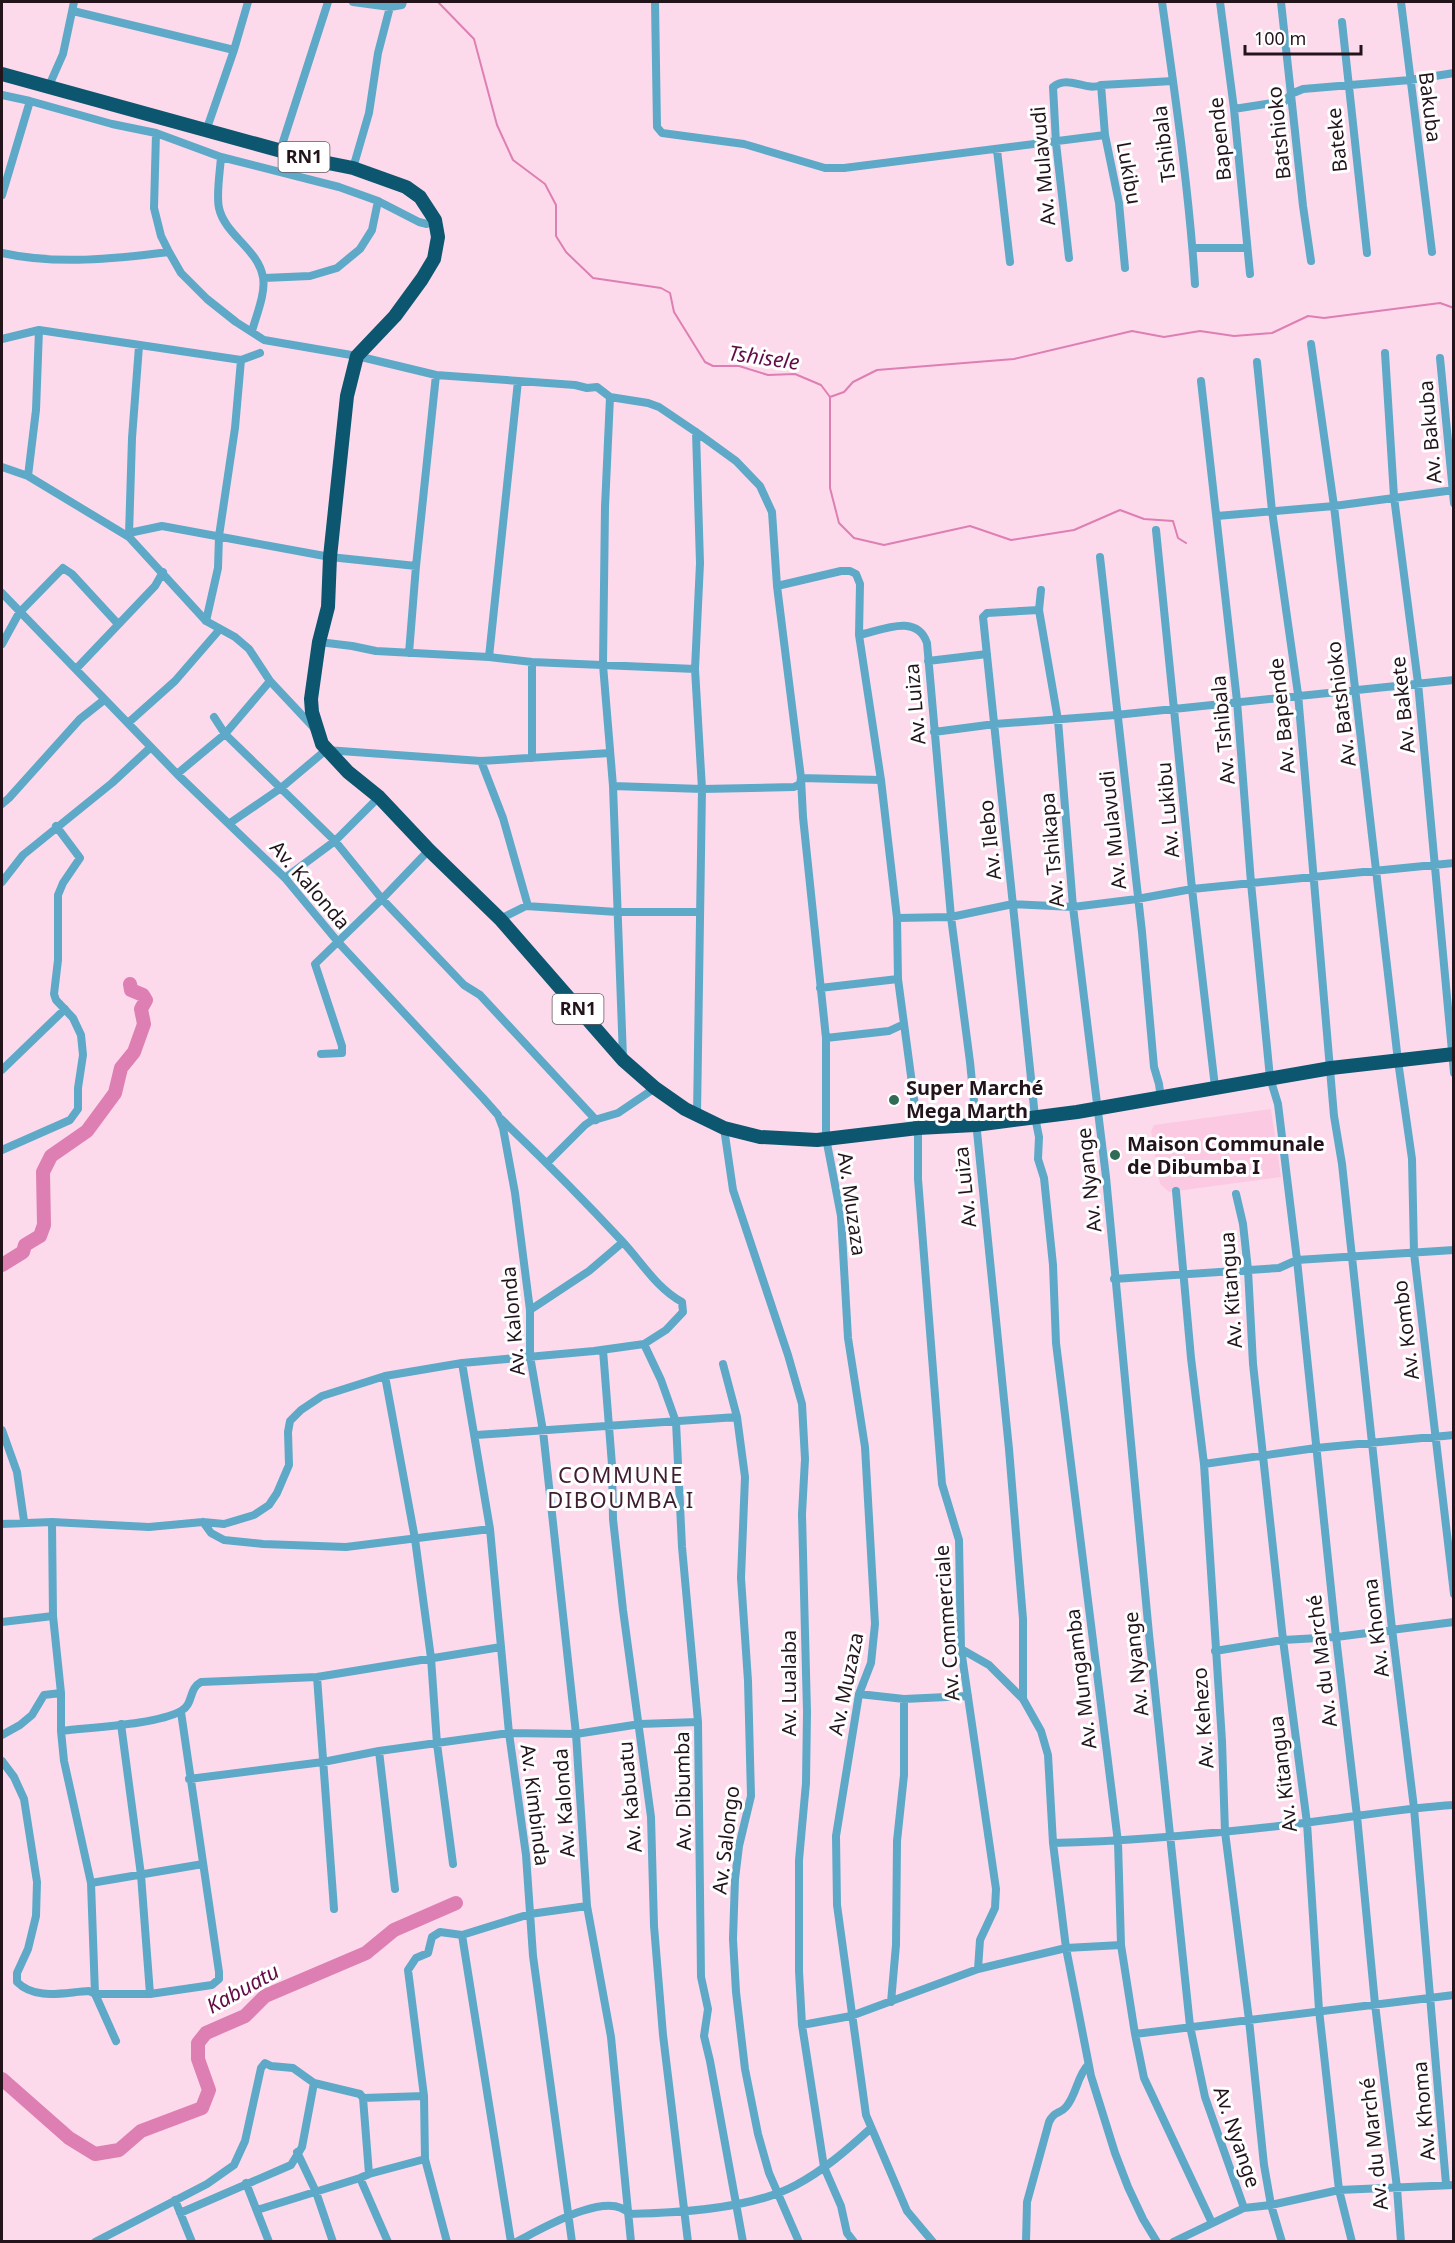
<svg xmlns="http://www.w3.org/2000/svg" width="1455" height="2243" font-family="'Noto Sans',sans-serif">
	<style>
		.built { fill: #fbc9e2 }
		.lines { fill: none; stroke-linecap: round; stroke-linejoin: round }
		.stream { stroke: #de7fb3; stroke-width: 2 }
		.river { stroke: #de7fb3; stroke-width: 14 }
		.street { stroke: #5ea9c8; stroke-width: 8 }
		.highway { stroke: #0d566f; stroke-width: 14 }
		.poi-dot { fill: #306b56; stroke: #fff; stroke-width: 2 }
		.labels { text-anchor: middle; stroke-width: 6; stroke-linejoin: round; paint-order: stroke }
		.shield { fill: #fff; stroke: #655a60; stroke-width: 1.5 }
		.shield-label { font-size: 18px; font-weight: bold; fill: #23141c }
		.street-label { font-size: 20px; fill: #23141c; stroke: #fff }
		.poi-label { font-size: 20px; font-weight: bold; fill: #23141c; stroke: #fff; text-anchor: start }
		.water-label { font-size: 21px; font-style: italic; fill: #620b44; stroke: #fff }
		.quarter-label { font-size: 22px; letter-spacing: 1.5px; fill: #3d1d2f; stroke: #fff }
	</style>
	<rect width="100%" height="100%" fill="#fddaeb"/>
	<path class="built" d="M1271 1109 1281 1177 1169 1192 1160 1184 1151 1131 1154 1125Z"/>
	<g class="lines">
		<path class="stream" d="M438 2 474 39 497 125 513 160 545 184 556 205V236L566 252 593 278 661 288 670 293 674 312 705 362 713 366H739L768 375 795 374 821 385 830 397V488L839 523 854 538 884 545 970 526 1011 540 1074 530 1120 510 1144 519 1173 521 1178 538 1186 543
			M830 397 844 392 853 382 877 370 1014 359 1132 331 1164 337 1200 331 1234 336 1272 333 1308 316 1324 318 1440 303 1454 308"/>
		<path class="river" d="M2 1265 23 1252 25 1245 40 1236 44 1225 43 1172 51 1156 87 1131 115 1093 121 1068 134 1052 144 1024 141 1009 146 1000 143 995 131 990 130 984
			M2 2079 69 2138 95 2154 119 2150 141 2131 202 2108 209 2090 198 2059V2043L206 2033 245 2016 265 1996 366 1953 394 1930 456 1903"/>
		<path class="street" d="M353 2 390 7 402 5 403 2
			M655 2 657 127 662 133 744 144 825 168H844L1105 135
			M1162 2C1175 95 1189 190 1195 284
			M1220 2 1234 109 1250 274
			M1281 2 1303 206 1311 261
			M1401 2 1432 252
			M73 11 234 50
			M1342 22 1367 253
			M1101 85 1105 135 1119 203 1125 268
			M48 88 63 54 74 2
			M2 95 30 101 112 124 156 133 221 157 339 187 378 201 419 222 427 224 435 220
			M1234 109 1285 101 1291 94 1303 89 1410 80 1454 73
			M206 131 234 50 248 2
			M156 133 154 208 161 236 169 252 181 273 207 299 236 322 264 340 357 356 436 375 575 385 587 388 597 387 610 397 648 403 659 407 696 432 736 461 760 486 772 512 777 586 801 778 803 817 826 1038V1138L841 1216 848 1338 865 1447 875 1624 871 1663 859 1694 836 1836 837 1905 866 2115 907 2211 933 2242
			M997 150 1010 262
			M280 151 328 2
			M221 157C220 172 216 195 219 208 225 235 258 249 263 277 266 293 256 316 252 331
			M353 168 369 113 378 53 390 7
			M2 195 30 101
			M1193 248H1247
			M2 253C56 265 114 259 169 252
			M1069 258 1056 143 1053 87C1068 74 1086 92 1101 85L1173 81
			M264 278 310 276 337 268 360 249 372 230 378 201
			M2 339 39 330 241 360 260 353
			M1311 344 1334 506 1398 1061 1412 1159 1414 1253 1454 1594
			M1385 353 1394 497 1418 683 1454 1073
			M1440 358 1454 503
			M1257 362 1272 511 1298 694 1334 1116 1342 1164 1392 1629 1414 1808 1446 2184
			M1201 381 1237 701 1251 883 1270 1078 1278 1104 1297 1260 1336 1637 1357 1816 1375 2004 1397 2188 1401 2242
			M610 397 605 507 603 665 613 786 623 1058
			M696 432 700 563 695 669 702 789 697 1115
			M2 467 28 476 129 537 206 621 235 637 249 649 270 681 315 729
			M28 476 36 410 39 330
			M1217 516 1334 506 1454 490
			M1156 530 1192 889 1215 1087
			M129 533 162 526 330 557 416 566
			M129 535 132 438 139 346
			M1100 557 1142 932 1154 1067 1159 1084 1161 1099
			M777 586 841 571H850L856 574 860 584 859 635 881 780 897 918 898 979 918 1128V1179L942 1484 959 1540 961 1649 996 1889 995 1908 980 1940 978 1969
			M1041 590 1039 610 1058 720 1073 907 1106 1177 1149 1634 1190 2026 1205 2097 1244 2208
			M2 593 177 774 285 878 338 942 483 1098 498 1115 503 1128 515 1193 530 1310V1356L543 1431 576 1734 587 1906 611 2037 631 2242
			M1039 610 987 613 983 617 1035 1117 1039 1137 1038 1159 1044 1178 1053 1265 1056 1343 1118 1842 1121 1945 1135 2034 1144 2078 1212 2223
			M206 621 218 568 219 536 235 428 241 360
			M859 635C882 630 917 613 927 643L951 917 970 1062 1009 1449 1023 1619V1699
			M319 642 352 646 376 651 489 657 532 662 695 669
			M2 644 19 613 63 568 72 574 118 624
			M409 653 416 566 436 375
			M489 657 518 381
			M928 661 987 654
			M76 669 155 586 163 572
			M214 717 225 734 335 841 382 899 464 985 480 995 596 1120
			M128 723 175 681 220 629
			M934 732 995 724 1116 715 1454 680
			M532 758V662
			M481 761 503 818 528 906
			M177 774 225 734 270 681
			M613 786 702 789 794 787 800 784 801 778 881 780
			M2 804 9 798 80 719 104 700
			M230 823 281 788 326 750 481 761 610 753
			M285 878 335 841 379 797
			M2 882 23 855 112 783 151 747
			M897 918 951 917 1013 904 1073 907 1137 899 1192 889 1454 863
			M500 919 526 906 617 912H700
			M820 988 898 979
			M826 1038 889 1031 904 1024
			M321 1054 342 1053V1046L315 964 382 899 429 850
			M2 1070 65 1009
			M724 1128 733 1190 788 1355 802 1404 805 1459 802 1514 807 1712 806 1783 799 1860V1971L802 2025 824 2167 841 2206 847 2233 854 2242
			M2 1150 70 1120 78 1109V1088L83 1055 81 1035 73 1018 56 1000 54 994 58 960V895L63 883 80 858 56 826
			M547 1163 585 1125 591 1121 618 1113 655 1088
			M1176 1191 1191 1358 1204 1464 1222 1741 1225 1832 1249 2020 1264 2165 1271 2205 1282 2242
			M1236 1194 1243 1224 1248 1270 1253 1364 1283 1640 1307 1823 1319 2010 1339 2190 1352 2242
			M1114 1279 1279 1268 1297 1260 1454 1250
			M530 1310 589 1271 623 1242
			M644 1344 661 1380 676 1422 682 1547 698 1722 701 1977 708 2009 704 2036 710 2061 743 2242
			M603 1350 612 1465 613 1519 623 1610 651 1817 654 1926 663 2035 688 2242
			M462 1363 490 1529 509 1733 526 1855 533 1956 572 2242
			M723 1364 737 1417 745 1477 741 1578 748 1681 751 1796 739 1846 735 1879 733 1939 736 1992 745 2069 758 2134 769 2173 799 2242
			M385 1376 415 1539 431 1658 437 1744 453 1864
			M2 1430 17 1472 24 1521
			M476 1435 737 1417
			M1204 1464 1316 1448 1454 1435
			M52 1522 53 1616 61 1693V1731L64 1761 91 1883 95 1994 116 2041
			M203 1522 211 1533 224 1540 263 1544 346 1547 490 1529
			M2 1524 52 1522 149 1527 203 1522 224 1524 254 1515 269 1505 277 1493 289 1465 288 1432 290 1421 301 1410 322 1396 385 1376 462 1363 594 1351 644 1344 666 1330 683 1312 682 1302C656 1288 641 1261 621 1240 582 1198 542 1158 501 1119
			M2 1622 53 1616
			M961 1649 989 1665 1023 1699 1041 1731 1048 1755 1053 1843 1066 1948 1091 2076 1115 2153 1128 2187 1143 2219 1157 2242
			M1215 1651 1283 1640 1336 1637 1454 1622
			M317 1677 334 1909
			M859 1694 904 1699 968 1696
			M121 1724 141 1875 150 1994
			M61 1731C92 1727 155 1725 181 1711 194 1704 188 1689 201 1682L317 1677 501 1647
			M2 1735 20 1725 32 1715 44 1695 61 1693
			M379 1751 395 1889
			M2 1761 14 1777 24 1799 37 1882 36 1916 28 1949 17 1973V1982C36 2001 65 1992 89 1991L95 1994H150L212 1985 219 1979V1972L181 1712
			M189 1779 323 1762 379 1751 509 1733 576 1734 640 1724 698 1722
			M1053 1843C1137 1841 1220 1833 1304 1823 1354 1817 1403 1808 1454 1805
			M91 1883 203 1864
			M462 1935 511 2242
			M891 2002 896 1945 897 1841 904 1775V1699
			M802 2025 851 2016 978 1969 1066 1948 1121 1945
			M1135 2034 1454 1995
			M363 2098 369 2174
			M297 2152 316 2192 333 2242
			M360 2178 388 2242
			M246 2183 269 2242
			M175 2200 192 2242
			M257 2210 360 2178 369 2174 425 2159
			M180 2213 291 2165 302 2147 314 2083
			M95 2242 207 2184 234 2165 245 2141 261 2068 265 2063 271 2066 293 2068 314 2083 360 2094 363 2098 424 2096
			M447 2242 425 2159 424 2096 408 1970 416 1958 428 1953 432 1937 440 1932 462 1935 530 1914 587 1906
			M516 2242C538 2231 609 2188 629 2214 679 2213 752 2209 796 2185 824 2170 847 2150 870 2129
			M1026 2242 1027 2202 1049 2122C1054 2111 1060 2114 1066 2107 1077 2094 1077 2076 1088 2065
			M1173 2242 1244 2208 1271 2205 1339 2190 1454 2185"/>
		<path class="highway" d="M2 74 318 161 353 168 406 187 420 197 435 220 438 237 434 259 422 279 395 316 357 356 347 396 330 557 328 607 319 642 311 699 312 712 322 744 348 772 379 797 429 850 500 919 623 1060 655 1088 685 1109 724 1128 760 1137 817 1140 918 1128 975 1125 1077 1112 1331 1068 1454 1054"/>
	</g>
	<g class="poi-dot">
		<circle cx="894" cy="1100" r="6"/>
		<circle cx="1115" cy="1155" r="6"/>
	</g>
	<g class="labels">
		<g class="shield">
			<rect x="278.5" y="142" width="51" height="30" rx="4.5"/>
			<rect x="552.5" y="994" width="51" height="30" rx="4.5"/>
		</g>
		<g class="shield-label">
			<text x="304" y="163">RN1</text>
			<text x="578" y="1015">RN1</text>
		</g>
		<g class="street-label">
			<text transform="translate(1430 107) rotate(83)" y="7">Bakuba</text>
			<text transform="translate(1279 133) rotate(-96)" y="7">Batshioko</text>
			<text transform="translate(1220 139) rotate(-96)" y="7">Bapende</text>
			<text transform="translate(1337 140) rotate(-96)" y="7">Bateke</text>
			<text transform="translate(1164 144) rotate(-97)" y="7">Tshibala</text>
			<text transform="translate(1043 166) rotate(-95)" y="7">Av. Mulavudi</text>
			<text transform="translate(1129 173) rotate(80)" y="7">Lukibu</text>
			<text transform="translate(1430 432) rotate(-95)" y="7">Av. Bakuba</text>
			<text transform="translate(915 704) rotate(-95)" y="7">Av. Luiza</text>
			<text transform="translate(1341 704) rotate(-97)" y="7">Av. Batshioko</text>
			<text transform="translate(1403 705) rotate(-96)" y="7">Av. Bakete</text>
			<text transform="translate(1282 716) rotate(-96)" y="7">Av. Bapende</text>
			<text transform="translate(1223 730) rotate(-95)" y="7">Av. Tshibala</text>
			<text transform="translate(1168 810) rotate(-95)" y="7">Av. Lukibu</text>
			<text transform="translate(1113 830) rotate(-96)" y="7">Av. Mulavudi</text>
			<text transform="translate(990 840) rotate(-96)" y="7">Av. Ilebo</text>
			<text transform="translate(1052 850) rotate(-95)" y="7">Av. Tshikapa</text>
			<text transform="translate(310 885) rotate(49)" y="7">Av. Kalonda</text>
			<text transform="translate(1089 1180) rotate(-96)" y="7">Av. Nyange</text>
			<text transform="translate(965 1187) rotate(-96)" y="7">Av. Luiza</text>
			<text transform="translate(852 1204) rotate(82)" y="7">Av. Muzaza</text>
			<text transform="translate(1231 1290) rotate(-94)" y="7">Av. Kitangua</text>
			<text transform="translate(513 1321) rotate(-95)" y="7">Av. Kalonda</text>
			<text transform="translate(1406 1330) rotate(-97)" y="7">Av. Kombo</text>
			<text transform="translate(947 1623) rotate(-94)" y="7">Av. Commerciale</text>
			<text transform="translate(1376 1628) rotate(-97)" y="7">Av. Khoma</text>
			<text transform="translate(1322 1661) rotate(-97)" y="7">Av. du Marché</text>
			<text transform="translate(1136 1664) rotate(-96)" y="7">Av. Nyange</text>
			<text transform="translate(1081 1679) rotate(-97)" y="7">Av. Mungamba</text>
			<text transform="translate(789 1683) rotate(-90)" y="7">Av. Lualaba</text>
			<text transform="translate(846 1684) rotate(-78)" y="7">Av. Muzaza</text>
			<text transform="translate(1203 1718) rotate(-94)" y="7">Av. Kehezo</text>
			<text transform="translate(1283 1774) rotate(-97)" y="7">Av. Kitangua</text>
			<text transform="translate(683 1791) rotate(-91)" y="7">Av. Dibumba</text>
			<text transform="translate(630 1797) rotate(-95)" y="7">Av. Kabuatu</text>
			<text transform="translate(564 1803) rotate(-94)" y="7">Av. Kalonda</text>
			<text transform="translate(535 1805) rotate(83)" y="7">Av. Kimbinda</text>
			<text transform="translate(726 1840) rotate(-83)" y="7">Av. Salongo</text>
			<text transform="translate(1424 2111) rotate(-95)" y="7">Av. Khoma</text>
			<text transform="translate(1237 2137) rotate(71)" y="7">Av. Nyange</text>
			<text transform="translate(1374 2144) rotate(-96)" y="7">Av. du Marché</text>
		</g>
		<g class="poi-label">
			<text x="906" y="1095">Super Marché<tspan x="906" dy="23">Mega Marth</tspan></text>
			<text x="1127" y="1151">Maison Communale<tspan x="1127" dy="23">de Dibumba I</tspan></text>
		</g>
		<g class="water-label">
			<text transform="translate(764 358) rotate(8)" y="7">Tshisele</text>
			<text transform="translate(243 1989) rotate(-29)" y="7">Kabuatu</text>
		</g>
		<g class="quarter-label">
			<text x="621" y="1483">COMMUNE<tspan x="621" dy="25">DIBOUMBA I</tspan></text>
		</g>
	</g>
	<rect width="1455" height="2243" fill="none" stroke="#23141c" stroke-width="6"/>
	<path d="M1245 45v9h116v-9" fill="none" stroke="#23141c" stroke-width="3"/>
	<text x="1254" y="45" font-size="18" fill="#23141c" stroke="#ffffff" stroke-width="4.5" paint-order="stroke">100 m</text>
</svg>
